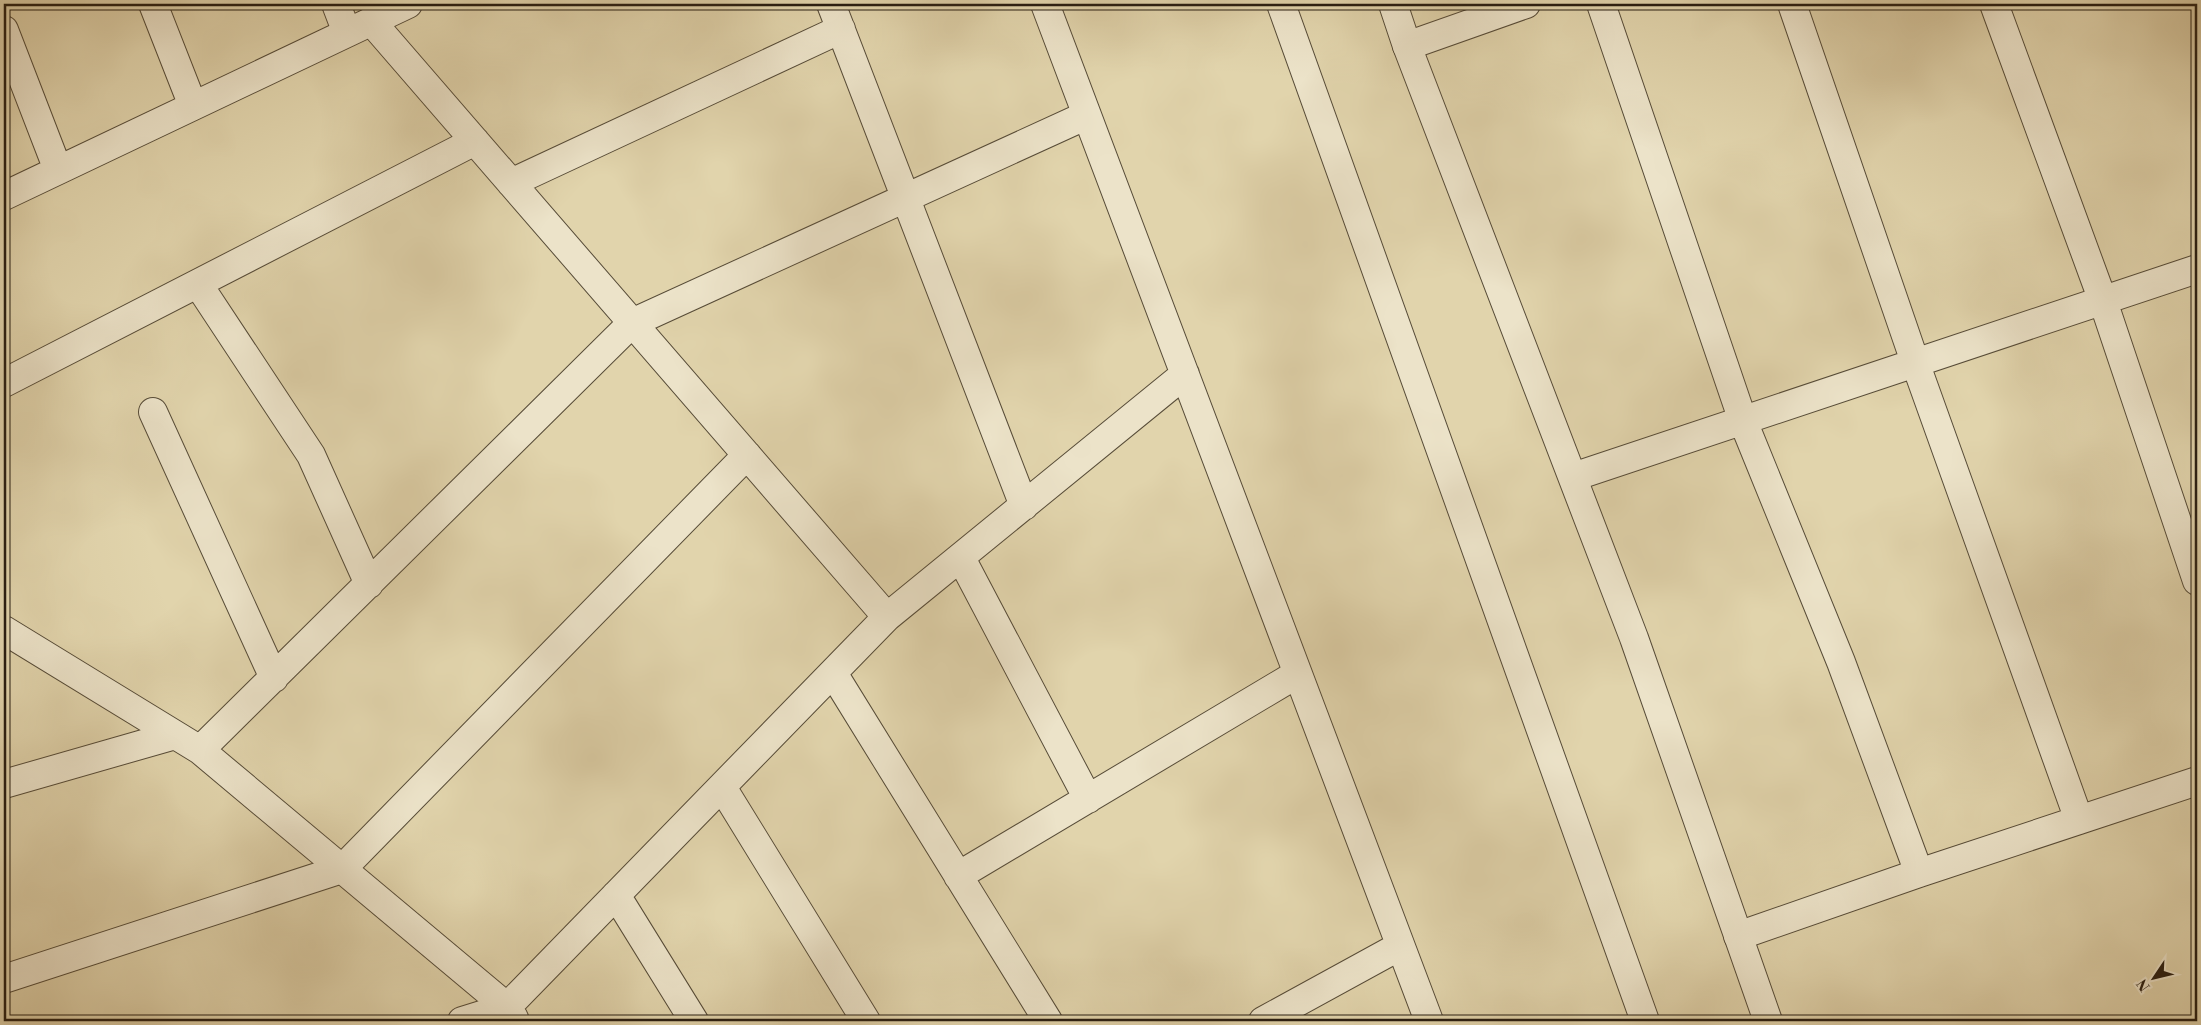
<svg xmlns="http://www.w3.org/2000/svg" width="2201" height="1025" font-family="'Libre Bodoni',serif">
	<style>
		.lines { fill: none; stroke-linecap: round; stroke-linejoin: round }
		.minor-casing { stroke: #574c38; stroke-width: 30 }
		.tertiary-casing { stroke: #574c38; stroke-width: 30 }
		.minor { stroke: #ece3c9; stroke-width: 28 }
		.tertiary { stroke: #ece3c9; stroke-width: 28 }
	</style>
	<rect width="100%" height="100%" fill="#e1d4ac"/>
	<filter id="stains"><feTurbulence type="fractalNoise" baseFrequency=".004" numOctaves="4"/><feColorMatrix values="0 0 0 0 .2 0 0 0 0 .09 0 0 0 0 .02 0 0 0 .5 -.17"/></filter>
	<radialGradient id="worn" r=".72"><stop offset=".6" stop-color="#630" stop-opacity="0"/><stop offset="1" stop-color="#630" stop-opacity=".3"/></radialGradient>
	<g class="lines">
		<g class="minor-casing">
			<path id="minor" d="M153 4 193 106
				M336 4 347 33
				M831 4 1024 506
				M1045 4 1429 1021
				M1601 4 1743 421 1841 662 1919 873
				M1792 4 1915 362 2079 820
				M1994 4 2103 301 2197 581
				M371 21 887 617
				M4 30 58 170
				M1407 46 1526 4
				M511 183 841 29
				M4 196 408 4
				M198 284 311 455 369 584
				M4 383 475 141
				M153 412 274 678
				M1573 477 2197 269
				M961 558 1088 799
				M4 630 200 750 507 1007 514 1018
				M833 673 1048 1021
				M200 750 632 323 1087 115
				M4 784 175 735
				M722 787 866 1021
				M958 876 1297 674
				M616 895 694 1021
				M1738 936 1919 873 2197 781
				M4 979 342 869 747 455
				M462 1021 507 1007 887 617 1185 374
				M1263 1021 1400 946"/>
		</g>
		<g class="tertiary-casing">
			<path id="tertiary" d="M1281 4 1645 1021
				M1393 4 1407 46 1634 638 1768 1021"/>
		</g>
		<use href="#minor" class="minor"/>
		<use href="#tertiary" class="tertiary"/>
	</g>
	<rect width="2201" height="1025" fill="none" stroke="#e1d4ac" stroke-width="20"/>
	<rect x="5" y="5" width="2191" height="1015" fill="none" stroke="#291e12" stroke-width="2.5"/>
	<rect x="10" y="10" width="2181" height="1005" fill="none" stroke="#291e12"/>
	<g transform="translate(2154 978) rotate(235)" stroke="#ece3c9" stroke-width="4" paint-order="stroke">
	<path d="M0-4L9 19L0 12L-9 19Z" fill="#291e12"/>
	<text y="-8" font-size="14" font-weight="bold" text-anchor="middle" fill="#291e12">N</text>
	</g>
	<rect width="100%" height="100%" filter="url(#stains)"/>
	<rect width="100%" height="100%" fill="url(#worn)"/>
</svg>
